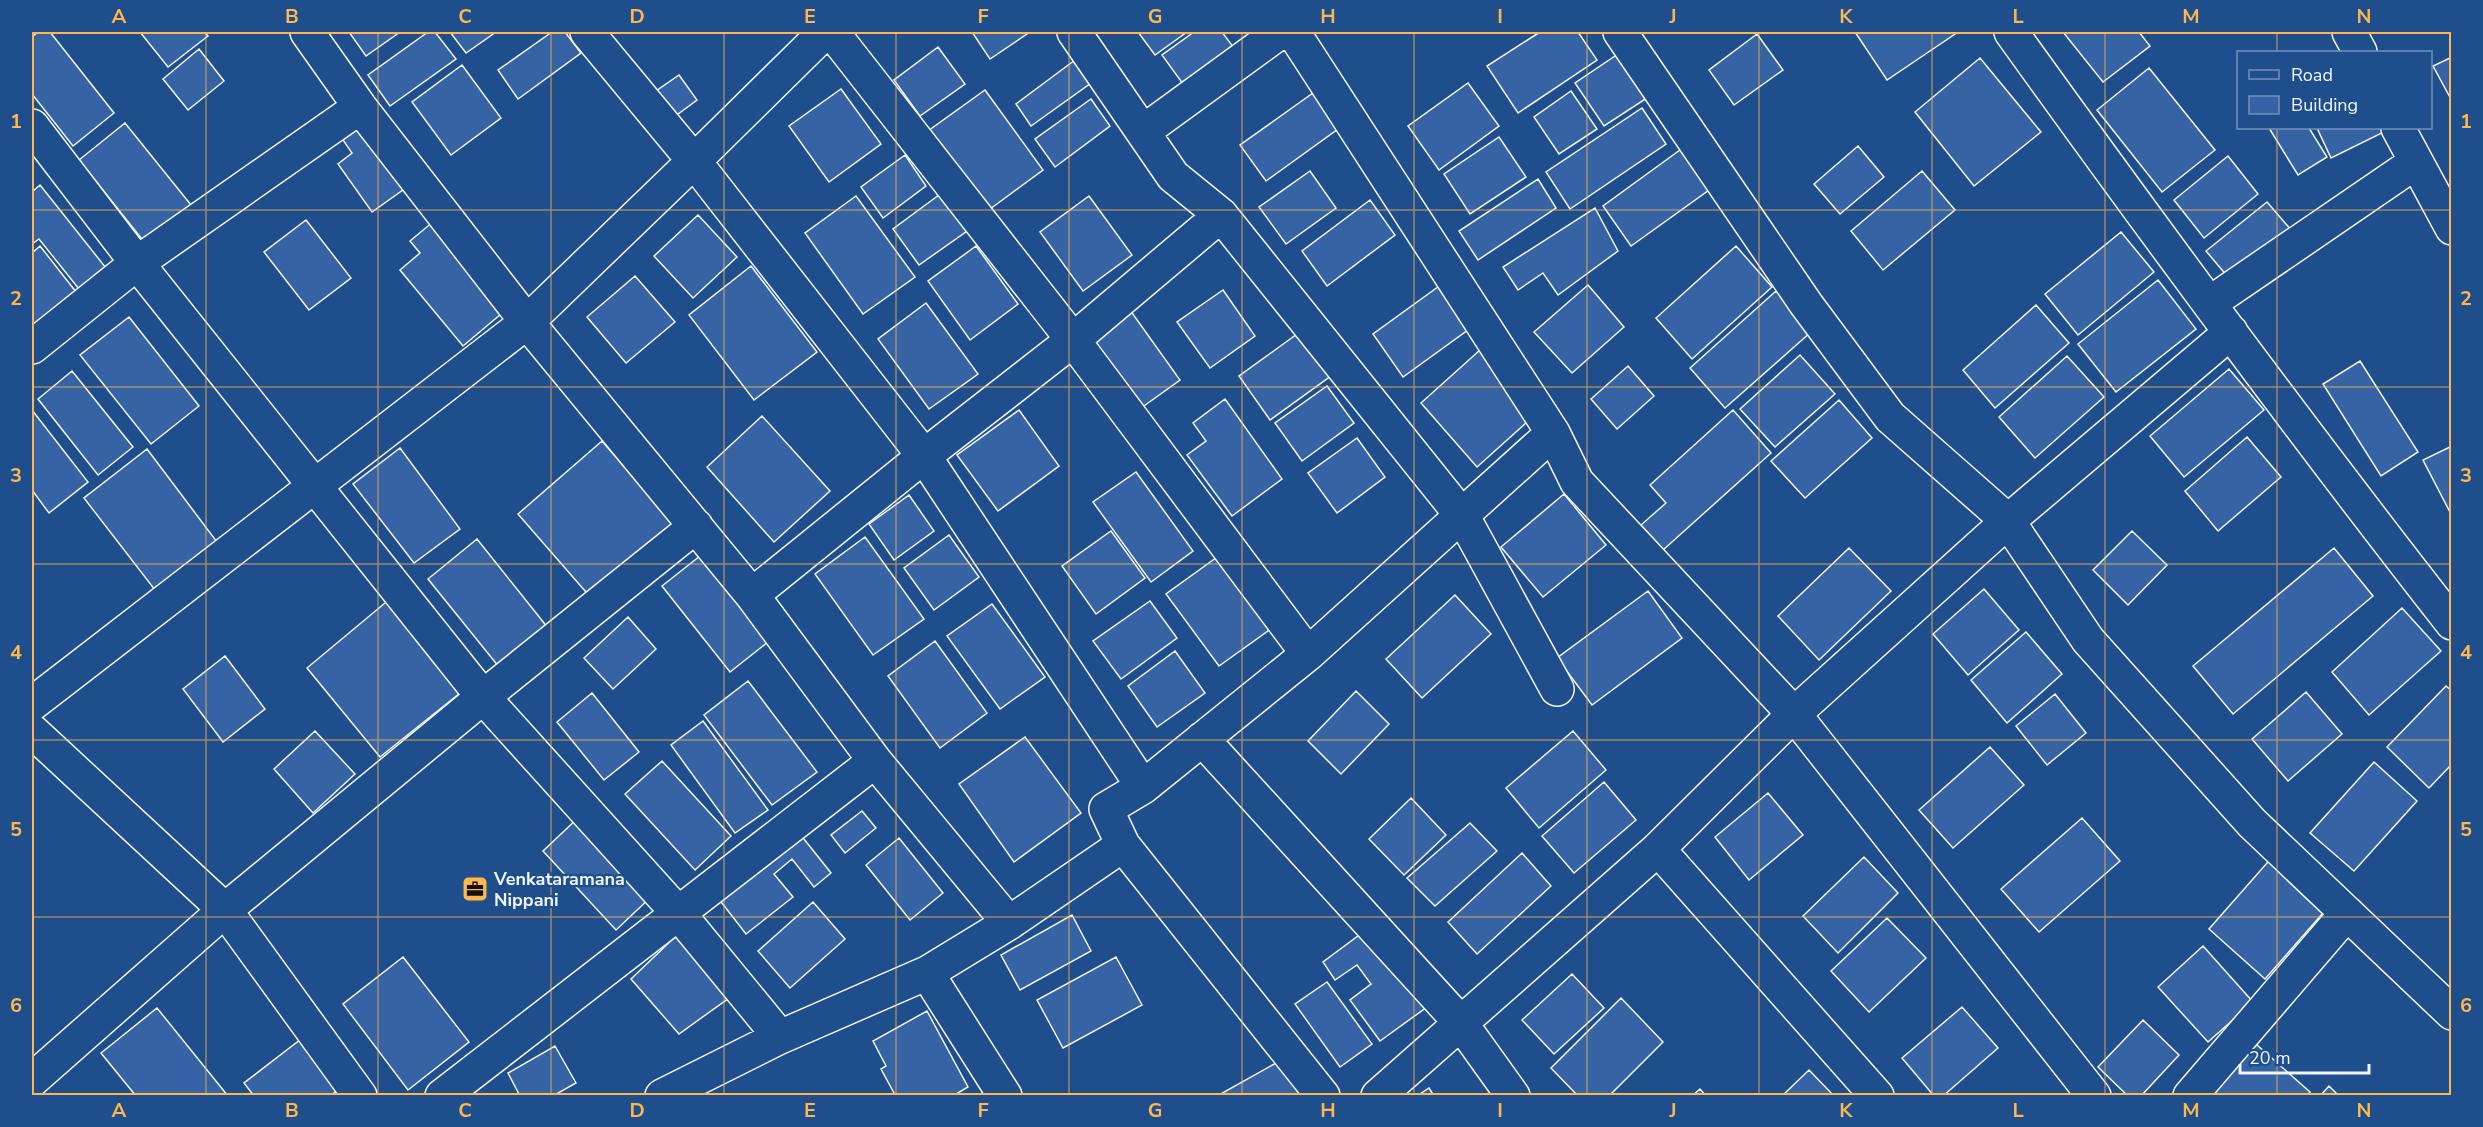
<svg xmlns="http://www.w3.org/2000/svg" width="2483" height="1127" font-family="'Nunito Sans',sans-serif">
	<style>
		.building { fill: #3563a3; stroke: #f2f6ff; stroke-width: 1.5 }
		.lines { fill: none; stroke-linecap: round; stroke-linejoin: round }
		.street-casing { stroke: #f2f6ff; stroke-width: 36 }
		.street { stroke: #1f4e8c; stroke-width: 33 }
		.grid { fill: none; stroke: #ffb74d; stroke-width: 1.5; stroke-opacity: 0.55 }
		.labels { text-anchor: middle; stroke-width: 4.5; stroke-linejoin: round; paint-order: stroke }
		.poi-label { font-size: 18px; font-weight: bold; fill: #f2f6ff; stroke: #1f4e8c; text-anchor: start }
		.neatline { fill: none; stroke: #ffb74d; stroke-width: 2 }
		.grid-label { font-size: 20px; text-anchor: middle; font-weight: bold; fill: #ffb74d }
	</style>
	<rect width="100%" height="100%" fill="#1f4e8c"/>
	<path class="building" d="M38 32H50L114 113 73 146 32 94V37Z
		M140 32H204L208 36 168 67Z
		M349 32H400L366 56Z
		M428 32H435L456 59 390 106 368 75Z
		M450 32H496L466 53Z
		M552 32H565L581 53 518 99 498 70Z
		M972 32H1030L990 59Z
		M1138 32H1187L1155 55Z
		M1194 32H1222L1234 48 1183 84 1162 55Z
		M1540 32H1578L1597 60 1518 113 1487 66Z
		M1855 32H1958L1887 80Z
		M2063 32H2139L2150 46 2103 82Z
		M1757 34 1783 70 1734 105 1709 70Z
		M938 47 965 84 920 116 894 80Z
		M199 49 224 81 188 110 163 79Z
		M1621 52 1650 96 1604 126 1575 83Z
		M2452 57V101L2433 66Z
		M1980 58 2041 132 1974 186 1915 112Z
		M1075 60 1091 83 1031 126 1016 104Z
		M462 65 501 118 451 155 412 102Z
		M2149 68 2215 150 2162 192 2097 110Z
		M679 75 697 100 674 117 656 91Z
		M1468 83 1499 126 1439 170 1408 126Z
		M841 89 881 144 829 182 789 126Z
		M985 90 1043 170 986 212 928 131Z
		M1571 91 1597 129 1559 154 1534 117Z
		M1313 93 1338 129 1266 181 1240 145Z
		M1091 99 1110 126 1055 167 1035 139Z
		M1642 108 1666 144 1570 209 1546 172Z
		M125 123 191 205 145 243 79 160Z
		M362 126 407 187 372 212 338 164 352 153 343 140Z
		M2269 128H2309L2327 157 2298 175Z
		M2317 128H2387L2388 130 2331 158Z
		M1499 137 1526 177 1470 214 1444 174Z
		M1858 146 1884 177 1840 214 1814 184Z
		M1680 150 1709 190 1631 246 1603 206Z
		M905 155 926 186 883 218 861 187Z
		M2228 156 2258 194 2204 238 2174 200Z
		M1310 171 1336 208 1286 244 1259 207Z
		M1922 171 1955 210 1883 270 1851 231Z
		M1538 179 1556 208 1478 260 1459 231Z
		M40 185 106 268 79 289 39 239 32 244V192Z
		M943 192 970 229 919 265 893 229Z
		M856 196 915 277 863 314 805 233Z
		M1089 196 1132 255 1083 291 1040 232Z
		M1370 200 1395 235 1327 286 1302 251Z
		M2267 202 2299 239 2233 283 2206 251Z
		M1595 208 1618 251 1558 295 1543 273 1518 290 1503 267Z
		M698 215 737 257 693 298 654 256Z
		M306 220 351 278 309 310 264 252Z
		M434 221 507 309 463 346 400 270 420 253 410 241Z
		M2121 232 2154 272 2078 335 2045 294Z
		M40 246 80 297 38 331 32 323V253Z
		M976 246 1018 304 970 340 928 281Z
		M1736 246 1772 287 1692 359 1656 318Z
		M751 266 817 352 754 400 689 315Z
		M635 276 675 322 626 363 587 317Z
		M2158 280 2196 329 2116 392 2078 344Z
		M1442 284 1472 327 1403 377 1373 334Z
		M1588 285 1624 327 1572 373 1534 332Z
		M1223 290 1255 336 1210 368 1177 322Z
		M1776 291 1811 332 1725 408 1690 368Z
		M926 303 978 374 929 409 878 339Z
		M2036 305 2069 343 1995 408 1963 370Z
		M1130 310 1180 380 1141 408 1091 338Z
		M129 317 199 406 151 444 80 355Z
		M1304 329 1335 373 1270 420 1239 376Z
		M1480 350 1536 414 1477 467 1421 403Z
		M1800 355 1835 394 1775 447 1740 409Z
		M2067 356 2104 397 2035 458 1999 417Z
		M2360 361 2418 452 2381 476 2323 384Z
		M1628 366 1654 396 1617 429 1591 399Z
		M2229 369 2264 410 2184 477 2150 436Z
		M72 371 133 447 98 475 38 399Z
		M1327 386 1354 423 1302 461 1275 423Z
		M1225 399 1282 479 1232 516 1187 455 1206 441 1193 423Z
		M1839 400 1872 438 1805 498 1771 461Z
		M32 410 88 482 49 513 32 490Z
		M1019 410 1059 466 998 511 957 455Z
		M1733 410 1771 453 1663 550 1641 525 1666 503 1650 485Z
		M762 416 830 491 774 542 707 467Z
		M2247 437 2281 477 2218 531 2185 491Z
		M1357 438 1385 477 1337 513 1308 473Z
		M602 441 676 527 592 599 518 514Z
		M2452 446V516L2423 460Z
		M400 448 460 529 414 563 353 484Z
		M147 449 217 542 155 590 84 498Z
		M1136 472 1193 551 1151 582 1093 502Z
		M1564 494 1606 545 1543 597 1501 547Z
		M909 495 934 531 894 560 869 524Z
		M1111 531 1145 578 1096 614 1062 566Z
		M2132 531 2167 565 2128 605 2093 570Z
		M949 535 979 577 934 610 904 568Z
		M865 537 924 619 873 655 815 574Z
		M477 539 548 628 499 667 428 579Z
		M1849 548 1891 591 1819 660 1778 616Z
		M2334 548 2373 596 2233 714 2193 666Z
		M705 552 773 638 730 672 662 586Z
		M1220 555 1272 628 1219 666 1166 594Z
		M1984 589 2019 630 1968 675 1933 634Z
		M1648 591 1682 638 1592 705 1557 658Z
		M1455 595 1491 634 1422 698 1386 659Z
		M391 598 465 689 380 757 307 668Z
		M1150 601 1177 638 1121 679 1093 641Z
		M992 604 1045 677 1000 709 947 636Z
		M2402 608 2441 651 2369 715 2332 672Z
		M628 617 656 649 613 689 584 658Z
		M2026 632 2062 674 2007 723 1971 680Z
		M935 641 987 713 940 748 888 676Z
		M1175 651 1205 693 1157 727 1128 686Z
		M225 656 265 709 223 742 183 689Z
		M748 681 817 772 772 805 704 715Z
		M2446 686 2452 691V764L2429 788 2387 747Z
		M1356 691 1389 724 1341 774 1308 741Z
		M2306 692 2342 734 2288 781 2252 739Z
		M592 693 639 752 604 780 557 722Z
		M2055 694 2086 733 2047 765 2016 726Z
		M703 721 768 810 735 833 671 745Z
		M315 731 355 774 313 813 274 769Z
		M1573 731 1606 770 1539 828 1506 788Z
		M1025 737 1081 813 1014 862 959 784Z
		M1990 747 2024 785 1953 848 1919 810Z
		M662 761 731 836 695 870 625 794Z
		M2374 762 2417 801 2354 871 2310 833Z
		M1604 782 1636 820 1574 873 1542 836Z
		M1768 793 1803 835 1749 880 1715 837Z
		M1411 798 1446 835 1404 875 1369 839Z
		M862 811 876 828 845 853 831 835Z
		M580 816 654 894 616 930 543 851Z
		M2082 818 2120 861 2039 932 2001 889Z
		M1470 823 1497 851 1435 906 1407 878Z
		M796 829 831 873 814 887 792 859 774 874 793 897 746 934 715 894Z
		M899 838 943 893 910 920 866 865Z
		M1522 853 1551 886 1477 954 1448 922Z
		M2274 855 2330 905 2265 979 2209 929Z
		M1864 857 1898 893 1838 953 1803 916Z
		M813 902 845 939 790 988 758 951Z
		M1072 915 1091 951 1020 990 1001 955Z
		M1887 918 1926 958 1869 1012 1831 971Z
		M1370 927 1427 1007 1380 1041 1350 1000 1371 984 1357 965 1335 980 1323 962Z
		M677 935 729 998 679 1034 631 979Z
		M2203 946 2253 1002 2208 1042 2158 987Z
		M403 957 469 1042 408 1090 343 1004Z
		M1116 957 1142 1005 1063 1048 1037 1000Z
		M1572 974 1604 1008 1554 1054 1522 1020Z
		M1327 982 1372 1044 1340 1067 1295 1004Z
		M1621 998 1663 1042 1609 1096H1578L1551 1068Z
		M1962 1007 1998 1048 1943 1096H1934L1902 1058Z
		M157 1008 228 1096H136L101 1053Z
		M927 1011 968 1087 953 1096H890L894 1093 881 1069 886 1066 873 1041Z
		M2143 1020 2179 1055 2141 1096H2128L2098 1067Z
		M305 1036 343 1086 330 1096H254L244 1083Z
		M2256 1044 2310 1092 2306 1096H2210Z
		M555 1046 576 1083 553 1096H520L508 1073Z
		M1285 1058 1305 1096H1217Z
		M1809 1070 1834 1096H1782Z
		M2329 1086 2339 1096H2320Z
		M1429 1088 1434 1096H1417Z
		M1700 1089 1706 1096H1692Z"/>
	<g class="lines">
		<g class="street-casing">
			<path id="street" d="M307 32 360 107 527 322 694 161 587 32
				M825 32 694 161 924 456 1143 787
				M832 32 1073 340 1308 654
				M1074 32 1173 176 1221 215 1463 517 1557 689
				M1293 32 1553 433 1577 482 1794 714 2094 1096
				M1620 32 1806 304 1890 417 2008 521 2088 640 2252 823 2452 1013
				M2011 32C2154 231 2300 429 2452 623
				M2349 32 2360 52
				M32 126 137 263 360 107
				M2398 128 2452 228
				M1144 131 1280 32
				M2210 303 2416 162
				M32 347 137 263 483 697 679 914 780 1037
				M752 595 924 456 1073 340 1221 215
				M32 704 527 322 752 595 875 761 1009 923
				M32 731 225 910 360 1096
				M1202 739 1460 1022 1513 1096
				M1658 849 1877 1096
				M927 973 1005 1096
				M32 1080 225 910 483 697 696 526
				M442 1096 875 761
				M662 1096 780 1037 927 973 1009 923 1123 845
				M1323 1096 1123 845 1106 809 1143 787 1308 654 1553 433
				M1378 1096 1658 849 1794 714 2008 521 2231 332
				M2190 1096 2347 913"/>
		</g>
		<use href="#street" class="street"/>
	</g>
	<path class="grid" d="M206 32V1096M378 32V1096M551 32V1096M724 32V1096M896 32V1096M1069 32V1096M1242 32V1096M1414 32V1096M1587 32V1096M1759 32V1096M1932 32V1096M2105 32V1096M2277 32V52M2277 128V1096M32 210H2452M32 387H2452M32 564H2452M32 740H2452M32 917H2452"/>
	<defs>
		<g id="office-square" transform="scale(1.35)"><rect x="-9" y="-9" width="18" height="18" rx="4" fill="#ffb74d" stroke="#1f4e8c"/><path d="M-6-3h4V-5.5h4V-3h4V5H-6ZM-1-4.5V-3h2v-1.5ZM-6 0V1H6V0Z" fill="#111"/></g>
	</defs>
	<g fill-rule="evenodd">
		<use href="#office-square" x="475" y="889"/>
	</g>
	<g class="labels">
		<g class="poi-label">
			<text x="494" y="885">Venkataramana<tspan x="494" dy="21">Nippani</tspan></text>
		</g>
	</g>
	<rect width="2483" height="1127" fill="none" stroke="#1f4e8c" stroke-width="66"/>
	<rect x="2237" y="51" width="195" height="78" fill="#1f4e8c" stroke="#7391ba" stroke-width="1.5"/>
	<rect x="2249" y="70" width="30" height="9" fill="#1f4e8c" stroke="#7391ba" stroke-width="1.5"/>
	<text x="2291" y="81" font-size="18" fill="#f2f6ff">Road</text>
	<rect x="2249" y="96" width="30" height="18" fill="#3563a3" stroke="#7391ba" stroke-width="1.5"/>
	<text x="2291" y="111" font-size="18" fill="#f2f6ff">Building</text>
	<path d="M2240 1064v9h129v-9" fill="none" stroke="#f2f6ff" stroke-width="3"/>
	<text x="2249" y="1064" font-size="18" fill="#f2f6ff" stroke="#1f4e8c" stroke-width="4.5" paint-order="stroke">20 m</text>
	<rect x="33" y="33" width="2417" height="1061" class="neatline"/>
	<g class="grid-label">
		<text x="119" y="23">A</text>
		<text x="292" y="23">B</text>
		<text x="465" y="23">C</text>
		<text x="637" y="23">D</text>
		<text x="810" y="23">E</text>
		<text x="983" y="23">F</text>
		<text x="1155" y="23">G</text>
		<text x="1328" y="23">H</text>
		<text x="1500" y="23">I</text>
		<text x="1673" y="23">J</text>
		<text x="1846" y="23">K</text>
		<text x="2018" y="23">L</text>
		<text x="2191" y="23">M</text>
		<text x="2364" y="23">N</text>
		<text x="16" y="128">1</text>
		<text x="2466" y="128">1</text>
		<text x="16" y="305">2</text>
		<text x="2466" y="305">2</text>
		<text x="16" y="482">3</text>
		<text x="2466" y="482">3</text>
		<text x="16" y="659">4</text>
		<text x="2466" y="659">4</text>
		<text x="16" y="836">5</text>
		<text x="2466" y="836">5</text>
		<text x="16" y="1012">6</text>
		<text x="2466" y="1012">6</text>
		<text x="119" y="1117">A</text>
		<text x="292" y="1117">B</text>
		<text x="465" y="1117">C</text>
		<text x="637" y="1117">D</text>
		<text x="810" y="1117">E</text>
		<text x="983" y="1117">F</text>
		<text x="1155" y="1117">G</text>
		<text x="1328" y="1117">H</text>
		<text x="1500" y="1117">I</text>
		<text x="1673" y="1117">J</text>
		<text x="1846" y="1117">K</text>
		<text x="2018" y="1117">L</text>
		<text x="2191" y="1117">M</text>
		<text x="2364" y="1117">N</text>
	</g>
</svg>
